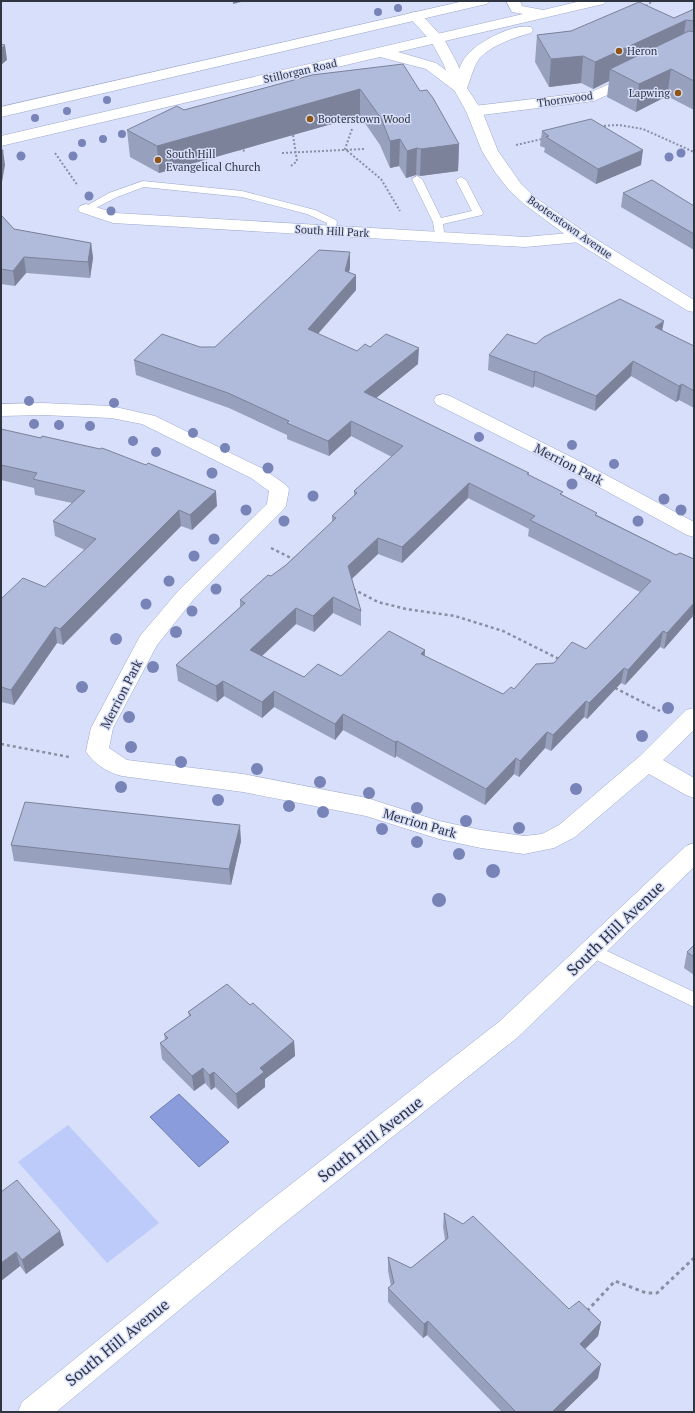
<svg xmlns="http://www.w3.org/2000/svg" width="695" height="1413" font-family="'PT Serif',serif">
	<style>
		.green { fill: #bdcbfb }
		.water { fill: #8b9cdc; stroke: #707dae }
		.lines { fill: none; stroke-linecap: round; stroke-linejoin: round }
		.service-casing { stroke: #9fa9c9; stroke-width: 1 }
		.minor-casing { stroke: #9fa9c9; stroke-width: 1 }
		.tertiary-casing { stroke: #9fa9c9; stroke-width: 1 }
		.secondary-casing { stroke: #9fa9c9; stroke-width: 1 }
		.path-far2 { stroke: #898fa3; stroke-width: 2; stroke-dasharray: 2 2; stroke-linecap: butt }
		.path-far1 { stroke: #898fa3; stroke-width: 2.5; stroke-dasharray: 3 3; stroke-linecap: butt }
		.path { stroke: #898fa3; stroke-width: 3; stroke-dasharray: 3.5 3.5; stroke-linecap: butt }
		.service { fill: #fff; fill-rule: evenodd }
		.minor { fill: #fff; fill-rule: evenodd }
		.tertiary { fill: #fff; fill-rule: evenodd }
		.secondary { fill: #fff; fill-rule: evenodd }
		.tree { fill: #7883b7 }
		.wall { fill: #97a0bc; fill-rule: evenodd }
		.shaded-wall { fill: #7b8299 }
		.building { fill: #b0badb; stroke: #7b8299; fill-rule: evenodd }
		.poi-dot { fill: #905514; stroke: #d7dffa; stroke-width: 1.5 }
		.labels { text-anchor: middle; stroke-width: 3; stroke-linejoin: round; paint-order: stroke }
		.far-poi-label { font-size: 11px; fill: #303441; stroke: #d7dffa; text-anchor: start }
		.far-street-label { font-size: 11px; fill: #303441; stroke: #d7dffa }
		.street-label { font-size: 13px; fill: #303441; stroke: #d7dffa }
		.near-street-label { font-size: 16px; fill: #303441; stroke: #d7dffa }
	</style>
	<rect width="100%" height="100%" fill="#d7dffa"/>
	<path class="green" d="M68 1125 159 1223 107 1263 18 1162Z"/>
	<path class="water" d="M179 1094 229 1142 199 1167 150 1117Z"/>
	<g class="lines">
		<g class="service-casing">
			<path id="service" d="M417 176 422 179 441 218 472 211 456 180 461 177 466 180 483 213 482 215 443 224 444 232 443 234H435L433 222 412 179Z
				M143 181 242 191 315 210 336 220 337 222 335 233H327L326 231 327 223 307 214 242 197 144 187 117 197 90 211 86 212 81 209 109 193Z
				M592 944 694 992V1007L586 955 584 950 586 945Z"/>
		</g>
		<g class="minor-casing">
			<path id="minor" d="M635 73 640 74 642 77 640 80 594 101 474 116 469 114 466 111 469 108 474 106 591 92Z
				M86 204 115 213 525 237 580 232 586 233 588 237 586 241 580 242 525 247 113 223 80 212 78 209 80 206Z
				M443 394 450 396 591 467 694 522V537L687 535 577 475 436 404 434 400 436 396Z
				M43 403 111 406 155 416 265 470 286 485 289 489 286 506 283 510 193 600 157 645 113 728 109 748 127 760 243 774 367 798 439 821 481 830 524 836 542 834 559 825 640 756 686 710 694 708V730L663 760 694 778V798L686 795 649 774 575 837 554 848 524 854 481 848 439 839 366 816 243 792 122 776C109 773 92 763 86 751L91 728 140 636 179 590 267 504 269 491 251 478 142 424 111 418 43 415 1 416V404Z
				M694 843V867L518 1037 278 1228 56 1412H18L22 1402 258 1210 500 1021 686 846Z"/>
		</g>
		<g class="tertiary-casing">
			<path id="tertiary" d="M415 12 420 13 444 39 457 63 467 88 482 111 498 151 521 184 536 198 586 233 694 300V312L688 311 574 241 524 204 509 190 495 172 482 151 466 111 453 88 443 63 431 41 408 16 410 13Z"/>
		</g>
		<g class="secondary-casing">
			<path id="secondary" d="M464 1H489L487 4 482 5 1 117V107Z
				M506 1H520L522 6 543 10 581 1H606L604 4 599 5 398 52 436 63 456 78C459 69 462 60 469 53 480 41 514 23 531 27L533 30 531 33C513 38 491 45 479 59 473 67 471 79 467 88L465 91 460 92 455 91 426 69 380 57 1 146V136L523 14 512 12Z"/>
		</g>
		<path class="path-far2" d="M646 6 653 1
			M600 126 619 125 643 129 694 152
			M352 129 345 149 381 179 400 211
			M516 145 542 139
			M239 149 245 151
			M55 153 78 186
			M282 153 364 149
			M291 166 297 161 293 135"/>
		<path class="path-far1" d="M271 548 295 560
			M353 589 378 602 406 609 455 616 503 631 561 660
			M615 688 660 711
			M1 744 69 757"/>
		<path class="path" d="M587 1311 615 1281 646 1293H657L694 1258"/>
		<use href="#service" class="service"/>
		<use href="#minor" class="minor"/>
		<use href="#tertiary" class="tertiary"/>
		<use href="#secondary" class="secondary"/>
	</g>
	<g class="tree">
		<circle cx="398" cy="8" r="4"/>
		<circle cx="378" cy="12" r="4"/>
		<circle cx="107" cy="100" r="4"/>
		<circle cx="67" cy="111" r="4"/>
		<circle cx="35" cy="118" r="4"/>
		<circle cx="122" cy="134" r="4"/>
		<circle cx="103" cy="139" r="4"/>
		<circle cx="82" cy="143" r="4"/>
		<circle cx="681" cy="153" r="4.5"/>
		<circle cx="21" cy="156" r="4.5"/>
		<circle cx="73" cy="156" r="4.5"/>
		<circle cx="669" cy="157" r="4.5"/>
		<circle cx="89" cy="196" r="4.5"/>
		<circle cx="111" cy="211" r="4.5"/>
		<circle cx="29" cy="401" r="5"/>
		<circle cx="114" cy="403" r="5"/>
		<circle cx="34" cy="424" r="5"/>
		<circle cx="59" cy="425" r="5"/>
		<circle cx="90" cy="426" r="5"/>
		<circle cx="193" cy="433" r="5"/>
		<circle cx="479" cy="437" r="5"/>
		<circle cx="133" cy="441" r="5"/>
		<circle cx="572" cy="445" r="5"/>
		<circle cx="225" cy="448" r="5"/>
		<circle cx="156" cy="452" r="5"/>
		<circle cx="614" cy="464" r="5"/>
		<circle cx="268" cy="468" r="5.5"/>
		<circle cx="212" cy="473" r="5.5"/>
		<circle cx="572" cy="484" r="5.5"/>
		<circle cx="313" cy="496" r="5.5"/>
		<circle cx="664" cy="499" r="5.5"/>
		<circle cx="246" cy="510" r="5.5"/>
		<circle cx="681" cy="510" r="5.5"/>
		<circle cx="284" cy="521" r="5.5"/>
		<circle cx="638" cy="521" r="5.5"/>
		<circle cx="214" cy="539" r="5.5"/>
		<circle cx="194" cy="556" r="5.5"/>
		<circle cx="169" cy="581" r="5.5"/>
		<circle cx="216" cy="589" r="5.5"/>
		<circle cx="146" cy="604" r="5.5"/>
		<circle cx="192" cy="611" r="5.5"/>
		<circle cx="176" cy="632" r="6"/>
		<circle cx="116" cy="639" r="6"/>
		<circle cx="153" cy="667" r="6"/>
		<circle cx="82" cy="687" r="6"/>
		<circle cx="668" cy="708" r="6"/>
		<circle cx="129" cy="717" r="6"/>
		<circle cx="642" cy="736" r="6"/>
		<circle cx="131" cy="747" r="6"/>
		<circle cx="181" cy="762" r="6"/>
		<circle cx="257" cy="769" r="6"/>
		<circle cx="320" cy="782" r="6"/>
		<circle cx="121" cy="787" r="6"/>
		<circle cx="576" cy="789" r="6"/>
		<circle cx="369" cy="793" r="6"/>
		<circle cx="218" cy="800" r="6"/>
		<circle cx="289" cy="806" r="6"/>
		<circle cx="417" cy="808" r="6"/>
		<circle cx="323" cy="812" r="6"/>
		<circle cx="466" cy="821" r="6"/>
		<circle cx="519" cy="828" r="6"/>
		<circle cx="382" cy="829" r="6"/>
		<circle cx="417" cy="842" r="6"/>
		<circle cx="459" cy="854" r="6"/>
		<circle cx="493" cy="871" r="7"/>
		<circle cx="439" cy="900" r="7"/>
	</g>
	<path class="wall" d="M694 9V110L667 96 636 112 607 97 609 81 593 89 581 83 549 87 535 62 537 35 674 18Z
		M312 75 420 91 459 144 458 171 420 176 416 175 406 178 399 166 390 168 380 145 360 116 159 173 130 157 127 130 184 110Z
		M542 131 641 165 596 184 544 152 545 148 540 146Z
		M623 193 694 206V250L621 207Z
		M1 215 14 229 91 243 93 258 90 278 26 273 15 286 1 284Z
		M350 268 349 272 356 275V290L318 334 357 351 418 364 376 398 529 475 597 515 676 555 694 559V618L692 617 664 649 660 647 625 685 621 683 587 719 584 717 551 751 545 748 519 777 514 774 485 805 396 756 395 758 343 730 335 740 274 707 262 718 224 696 217 702 178 681 176 665 240 607V600L286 565 332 522V516L354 496V491L392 457 351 436 329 456 287 439V435L229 408 136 375 134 360 200 347H215ZM468 498 529 529 528 536 640 592 586 649 554 663 514 689 503 694 424 656 425 650 341 676 304 677 262 656 296 624 314 632 333 613 361 626V611L352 579 378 554 402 563Z
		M662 331 694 346V408L679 400 676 402 631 376 595 411 534 386 533 388 488 370 489 355Z
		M1 429 217 506 192 530 181 526 63 645 57 643 14 705 1 702V599L45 587 85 550 55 536 53 521 72 503 35 495 34 488 1 480Z
		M241 841 231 885 14 861 11 845Z
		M694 945V975L684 968 687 952Z
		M250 1005 294 1041 295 1056 265 1079V1087L238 1109 215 1087 211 1090 205 1083 194 1091 162 1059 160 1043 165 1040 164 1034 189 1016 188 1012Z
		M1 1192 64 1245 26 1274 20 1266 1 1281Z
		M444 1213 569 1309 601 1322 598 1336 585 1349 598 1378 563 1412H502L427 1335 423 1338 388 1302V1288L391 1286 388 1271V1257L411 1268 445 1240 443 1227Z"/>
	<path class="shaded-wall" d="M233 1H245L233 4Z
		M686 20 682 47 610 69 609 81 593 89 595 62Z
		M5 45 7 60 1 65V49Z
		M583 56 581 83 549 87 551 59Z
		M671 69 667 96 636 112 639 84Z
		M360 89V116L159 173 157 146Z
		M400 139 399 166 390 168V141Z
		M459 144 458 171 420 176 421 149Z
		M417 148 416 175 406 178 407 151Z
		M3 150 5 165 1 188V160Z
		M643 150 641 165 596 184 598 169Z
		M91 243 93 258 90 278 88 262Z
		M350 252V268L345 286V271Z
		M24 257 26 273 15 286 13 271Z
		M356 275V290L308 345V329Z
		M664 321 661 337 655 327Z
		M419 348 418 364 364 408V392Z
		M633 361 631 376 595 411 596 396Z
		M535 371 534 386 533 388 534 372Z
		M682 384 679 400 676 402 679 386Z
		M351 421V436L329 456 328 441Z
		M469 483 468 498 402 563V547Z
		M216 491 217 506 192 530 190 515Z
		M179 510 181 526 63 645 60 629Z
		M378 538V554L348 582V566Z
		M333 597V613L314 632 313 616Z
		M694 603V608L692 617 664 649 667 633Z
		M296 608V624L251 666 250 650Z
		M55 627 57 643 14 705 11 690Z
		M663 631 660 647 625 685 628 670Z
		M425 650 424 666 421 654Z
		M624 668 621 683 587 719 589 703Z
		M223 681 224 696 217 702 216 686Z
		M274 691V707L262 718V702Z
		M586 701 584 717 551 751 553 735Z
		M343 714V730L335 740V724Z
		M547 732 545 748 519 777 520 761Z
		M397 741 396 756 395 758V742Z
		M516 758 514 774 485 805 486 789Z
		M240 825 241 841 231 885 229 869Z
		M294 1041 295 1056 265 1079V1087L238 1109 236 1094 260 1068Z
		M203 1068 205 1083 194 1091 192 1076Z
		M214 1072 215 1087 211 1090 209 1075Z
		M60 1231 64 1245 26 1274 22 1260Z
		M16 1252 20 1266 1 1281V1263Z
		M428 1321 427 1335 423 1338 424 1324Z
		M601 1322 598 1336 577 1357 580 1344Z
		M601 1364 598 1378 563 1412H552Z"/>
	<path class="building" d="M639 2 674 18 694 9V21L686 20 595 62 583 56 551 59 537 35 571 31Z
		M689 31 694 32V81L671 69 639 84 610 69Z
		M1 44 5 45 1 49Z
		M403 64 420 91 427 90 433 98 459 144 421 149 417 148 407 151 400 139 390 141 381 118 360 89 157 146 127 130 177 106 184 110 312 75Z
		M591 119 643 150 598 169 546 137 549 136 542 131Z
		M1 150H3L1 160Z
		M652 180 694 206V234L623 193Z
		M1 215 14 229 91 243 88 262 24 257 13 271 1 269Z
		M319 250 350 252 345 271 356 275 308 329 357 351 365 344 370 347 386 334 419 348 364 392 529 473 527 474 563 492 560 494 597 513 595 515 676 555 680 553 694 559V603L667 633 663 631 628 670 624 668 589 703 586 701 553 735 547 732 520 761 516 758 486 789 397 741 395 742 343 714 335 724 274 691 262 702 223 681 216 686 176 665 245 603 240 600 268 575 271 576 286 565 336 518 332 516 357 493 354 491 403 446 351 421 328 441 287 423 289 421 228 393 134 360 162 334 200 347H215ZM469 483 535 516 530 520 651 581 586 649 572 642 554 663 536 664 514 689 511 687 503 694 421 654 425 650 389 631 341 676 318 664 304 677 250 650 296 608 313 616 333 597 361 611 348 566 378 538 402 547Z
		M620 299 664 321 655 327 694 346V391L682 384 679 386 633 361 596 396 535 371 534 372 489 355 507 334 536 344 544 337Z
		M1 429 41 438 42 436 100 449 102 448 146 465 148 463 216 491 190 515 179 510 60 629 55 627 11 690 1 687V599L23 578 45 587 96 539 53 521 85 491 33 479 37 473 1 465Z
		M25 802 240 825 229 869 11 845Z
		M694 945V957L687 952Z
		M227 984 250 1005 253 1003 294 1041 260 1068 264 1072 236 1094 214 1072 209 1075 203 1068 192 1076 160 1043 168 1038 164 1034 191 1015 188 1012Z
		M17 1180 60 1231 22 1260 16 1252 1 1263V1192Z
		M444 1213 463 1224 473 1216 569 1309 579 1301 601 1322 580 1344 601 1364 552 1412H516L428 1321 424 1324 388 1288 394 1283 388 1257 411 1268 448 1238Z"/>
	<g class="poi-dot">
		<circle cx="619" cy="51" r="4"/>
		<circle cx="678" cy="93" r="4"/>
		<circle cx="310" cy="119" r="4"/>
		<circle cx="158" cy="160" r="4"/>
	</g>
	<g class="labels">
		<g class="far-poi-label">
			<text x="627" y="55">Heron</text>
			<text x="670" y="97" text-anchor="end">Lapwing</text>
			<text x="318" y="123">Booterstown Wood</text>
			<text x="166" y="158">South Hill<tspan x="166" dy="13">Evangelical Church</tspan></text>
		</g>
		<g class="far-street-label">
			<text transform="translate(300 71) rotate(-13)" y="4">Stillorgan Road</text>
			<text transform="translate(565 99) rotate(-8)" y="4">Thornwood</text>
			<text transform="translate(570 227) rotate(35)" y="4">Booterstown Avenue</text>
			<text transform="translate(332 231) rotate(3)" y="4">South Hill Park</text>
		</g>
		<g class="street-label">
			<text transform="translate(569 464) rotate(27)" y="5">Merrion Park</text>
			<text transform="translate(121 694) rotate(-63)" y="5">Merrion Park</text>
			<text transform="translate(420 823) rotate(16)" y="5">Merrion Park</text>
		</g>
		<g class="near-street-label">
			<text transform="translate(615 928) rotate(-44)" y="6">South Hill Avenue</text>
			<text transform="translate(370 1139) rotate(-38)" y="6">South Hill Avenue</text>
			<text transform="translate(117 1342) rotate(-39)" y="6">South Hill Avenue</text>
		</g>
	</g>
	<rect width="695" height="1413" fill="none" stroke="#303441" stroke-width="4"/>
</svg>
